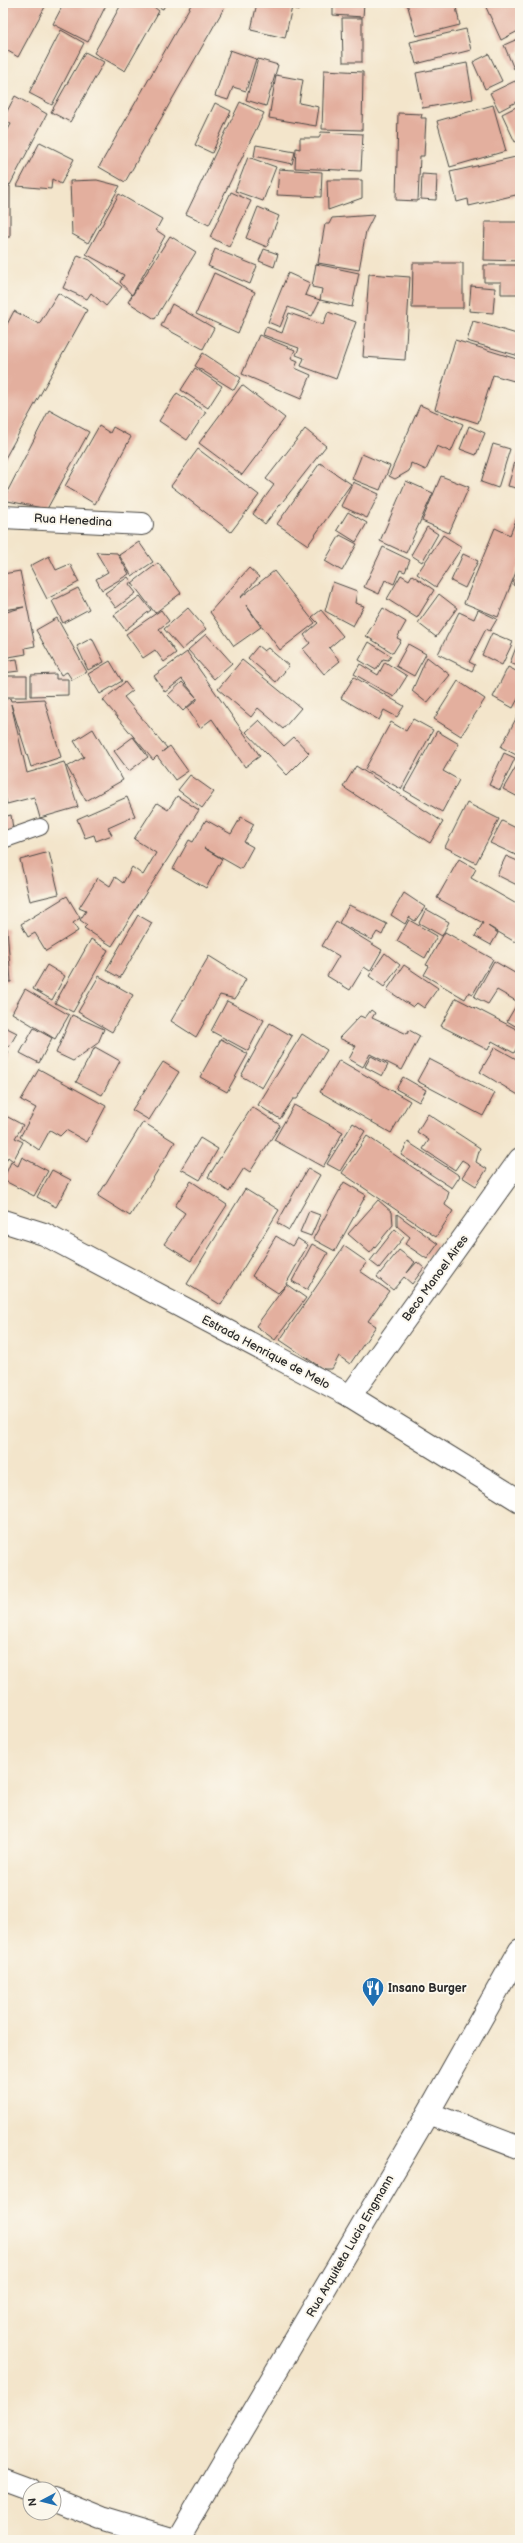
<svg xmlns="http://www.w3.org/2000/svg" width="523" height="2543" font-family="'Balsamiq Sans',sans-serif">
	<style>
		.building { fill: #e3af9e }
		.lines { fill: none; stroke-linecap: round; stroke-linejoin: round }
		.service-casing { stroke: #494743; stroke-width: 18 }
		.minor-casing { stroke: #494743; stroke-width: 24 }
		.secondary-casing { stroke: #494743; stroke-width: 24 }
		.service { stroke: #fff; stroke-width: 16 }
		.minor { stroke: #fff; stroke-width: 22 }
		.secondary { stroke: #fff; stroke-width: 22 }
		.labels { text-anchor: middle; stroke-width: 4; stroke-linejoin: round; paint-order: stroke }
		.street-label { font-size: 12px; fill: #2b2b2b; stroke: #fbf7ec }
		.poi-label { font-size: 12px; font-weight: bold; fill: #2b2b2b; stroke: #fbf7ec; text-anchor: start }
	</style>
	<rect width="100%" height="100%" fill="#fbf7ec"/>
	<filter id="ink" filterUnits="userSpaceOnUse"><feTurbulence type="fractalNoise" baseFrequency=".025" numOctaves="2"/><feDisplacementMap in="SourceGraphic" scale="8" xChannelSelector="R" yChannelSelector="G"/><feConvolveMatrix kernelMatrix="1 2 1 2 8 2 1 2 1" color-interpolation-filters="sRGB"/></filter>
	<filter id="wash" filterUnits="userSpaceOnUse"><feTurbulence type="fractalNoise" baseFrequency=".012" numOctaves="4" result="noise"/><feDisplacementMap in="SourceGraphic" scale="16" xChannelSelector="R" yChannelSelector="G"/><feGaussianBlur stdDeviation="0.9" result="paint"/><feColorMatrix in="noise" values="0 0 0 0 0 0 0 0 0 0 0 0 0 0 0 0 0 1.4 0 .05"/><feComposite in="paint" operator="in"/></filter>
	<g filter="url(#wash)">
		<rect width="100%" height="100%" fill="#f3e5cb"/>
		<g id="blocks">
			<path class="building" d="M4 3H42L46 5 18 57 3 48Z
				M64 3H107L88 42 53 24Z
				M122 3H149L159 11 125 71 94 53Z
				M150 3H166L163 9Z
				M192 3H227L125 182 99 167Z
				M257 3H300L298 11 292 7 285 38 251 30Z
				M333 3H364L363 17 333 15Z
				M407 3H455L460 25 416 36Z
				M484 3H520V30L501 40Z
				M342 18H362V62H343Z
				M466 29 471 50 416 64 410 42Z
				M61 30 84 43 52 105 29 93Z
				M520 38V51L515 53 520 66 514 69 504 45Z
				M230 50 256 59 246 91 233 87 228 100 215 96Z
				M85 52 104 62 70 122 51 112Z
				M489 54 502 81 485 89 473 62Z
				M258 59 278 65 266 106 246 100Z
				M467 63 473 99 423 108 416 73Z
				M324 70 363 72 362 130 322 129Z
				M276 75 303 80 299 103 319 107 316 126 269 118Z
				M515 81 520 90V100L499 111 490 93Z
				M15 96 47 114 10 185 3 181V139L11 124 3 119Z
				M240 102 264 113 209 225 186 214Z
				M215 103 231 111 212 153 195 145Z
				M493 105 506 151 450 167 437 121Z
				M520 105V140L515 142 502 114Z
				M398 113 422 114 421 118H426L424 156H420L418 201 396 200Z
				M321 132 363 134 361 171 295 168 296 148 300 149V138H319Z
				M40 142 74 159 61 184 52 179 51 189 17 186Z
				M256 145 295 152 292 164 254 156Z
				M520 156V194L469 206 468 199 457 202 450 172Z
				M248 157 276 167 263 201 235 191Z
				M279 169 322 172 321 197 277 195Z
				M422 174 437 175 436 200 421 199Z
				M97 180 120 186 88 243 72 234 70 181Z
				M327 180H362V198L328 210Z
				M3 186H10V237H3Z
				M231 192 251 201 229 247 210 237Z
				M119 194 162 219 156 230 165 236 132 295 120 282 124 275 86 254Z
				M258 207 279 216 267 247 246 238Z
				M374 215 366 231 359 270 318 263 325 224H329L332 218Z
				M485 222H520V261L484 260Z
				M170 236 196 252 155 319 128 302Z
				M215 249 257 266 250 284 208 266Z
				M264 249 278 254 274 267 259 261Z
				M78 255 90 260 122 287 106 306 91 293 87 299 63 288Z
				M413 263H463V308H412Z
				M316 264 359 273 352 307 320 300 322 289 312 287Z
				M484 265H520V294H501V282H484Z
				M214 273 255 292 238 333 196 314Z
				M288 273 310 283 305 295 320 300 312 316 288 307 280 327 268 322Z
				M369 274 410 277 405 360 363 357Z
				M471 286 495 288 493 313 469 311Z
				M58 293 87 310 3 462V332L14 311 39 324Z
				M172 304 214 328 203 349 161 326Z
				M328 312 356 322 336 379 301 366 304 358 296 355 299 348 263 335 266 327 282 333 289 313 323 325Z
				M473 321 520 335 519 356 467 341Z
				M259 335 295 350 291 358 298 361 295 368 311 375 301 399 242 374Z
				M455 340 520 360 514 381 493 375 478 423 435 409Z
				M203 353 241 378 234 390 195 366Z
				M195 368 222 386 208 408 181 390Z
				M242 385 285 418 242 475 199 443Z
				M177 393 206 412 187 440 159 421Z
				M420 405 463 424 451 452 437 446 426 470 411 463 409 471 395 479 389 476Z
				M49 410 89 432 47 509 3 500Z
				M99 426 110 433 113 427 131 437 95 504 65 486Z
				M469 426 485 433 476 455 460 449Z
				M305 429 326 446 265 524 253 514 274 485 266 479Z
				M493 444 510 449 498 488 481 482Z
				M519 448H520V489L508 486Z
				M198 449 259 495 231 532 171 486Z
				M362 454 390 466 380 490 352 479Z
				M320 463 351 484 308 545 277 524Z
				M441 476 469 487 449 533 422 521Z
				M406 481 433 493 406 553 380 541Z
				M353 482 379 494 367 518 341 506Z
				M520 510V562L498 617 464 603 495 528 510 535Z
				M348 512 367 523 356 542 337 530Z
				M427 527 438 534 422 562 411 555Z
				M340 535 357 544 342 571 325 561Z
				M443 535 462 547 436 587 417 574Z
				M139 542 153 562 132 576 119 555Z
				M383 547 410 560 405 572 400 570 394 584 385 580 379 594 364 587Z
				M96 552 117 553 129 574 102 590 96 579 108 572Z
				M463 554 478 561 465 588 451 581Z
				M49 556 56 570 70 564 79 582 47 599 30 566Z
				M158 563 181 593 155 613 132 583Z
				M249 568 259 577 240 598 274 571 315 623 280 650 246 605 261 627 234 646 210 612Z
				M520 568V588L513 585Z
				M20 571 35 646 25 648 26 654 3 658V613L24 607 3 610V574Z
				M401 575 409 580 412 575 434 590 417 618 387 599Z
				M128 577 131 581 129 584 136 593 116 608 105 593Z
				M333 582 357 591 355 603 364 606 353 626 325 611Z
				M78 588 89 609 63 623 52 601Z
				M439 594 457 608 436 637 418 623Z
				M140 596 151 610 125 630 114 615Z
				M188 608 206 629 182 650 164 629Z
				M383 608 406 622 397 638 401 640 393 653 366 636Z
				M161 610 169 621 159 629 176 653 164 662 155 650 143 658 126 634Z
				M321 610 343 636 329 648 340 661 324 674 303 649 310 643 304 635 318 623 312 617Z
				M478 610 497 619 490 631 486 629 469 662 475 665 472 671 438 654 459 612 474 619Z
				M57 618 87 672 72 680 67 672 61 675 36 630Z
				M492 633 513 642 502 665 482 655Z
				M206 634 232 663 214 679 188 650Z
				M520 637V667L510 663Z
				M92 638 104 662 88 670 77 646Z
				M369 642 391 656 388 660 383 659 376 670 359 660Z
				M408 644 426 654 414 676 396 666Z
				M258 646 264 651 268 648 289 666 276 682 248 658Z
				M187 652 260 756 245 767 212 719 200 728 187 708 197 700V698L183 711 168 695 182 682 196 697 182 679 165 692 154 676Z
				M427 657 450 675 427 703 412 691Z
				M17 659 19 671 3 673V661Z
				M242 660 301 708 283 729 258 708 251 717 218 689Z
				M110 661 122 681 100 694 88 674Z
				M385 662 407 676 394 697 354 674 360 664 378 675Z
				M508 667 520 673V695L513 708 493 697Z
				M56 674V679H68V695L31 696V675Z
				M3 676H27V697H3Z
				M354 677 404 706 397 717 384 710 379 720 341 698Z
				M458 681 485 699 461 736 434 719Z
				M125 682 132 691 124 697 167 748 162 752 170 746 188 771 175 780 157 756 153 760 103 700Z
				M10 698 11 701 44 699 61 757 31 767 11 704 27 773 64 762 78 807 40 818 34 797 7 804 3 788V700Z
				M520 711V757L501 747Z
				M413 719 433 730 401 789 365 769 391 722 406 731Z
				M259 720 284 746 294 737 309 753 287 775 246 732Z
				M93 729 123 780 86 801 67 767 84 757 74 741Z
				M437 731 459 744 443 771 459 780 442 812 404 790Z
				M133 737 148 757 129 771 114 751Z
				M504 753 515 758 500 790 489 785Z
				M518 763 520 764V798L503 789Z
				M356 766 443 822 430 843 343 787Z
				M190 775 214 792 202 808 178 790Z
				M177 796 199 810 112 946 84 928 87 925 80 920 86 911 79 908 98 878 110 886 115 877 123 883 132 867 143 875 156 853 134 839 157 803 168 810Z
				M127 797 135 816 108 828 112 835 96 841 94 835 85 838 77 819Z
				M467 803 499 819 476 863 445 847Z
				M11 815 13 829 3 834V817Z
				M241 817 254 824 244 842 253 847 241 869 204 848 222 859 206 888 173 869 189 840 193 842 206 820 231 834Z
				M502 821 520 830V857L490 843Z
				M49 852 59 894 30 901 20 860Z
				M506 856 520 862 519 886 497 875Z
				M459 859 476 869 471 878 520 906V933L515 942 488 926 498 933 491 945 475 936 483 923 437 898Z
				M404 893 425 907 415 921 409 917 405 924 391 915Z
				M67 896 80 918 73 923 78 931 46 951 35 933 28 937 21 924Z
				M349 905 387 924 382 935 377 932 372 940 339 923Z
				M426 909 449 922 442 936 419 923Z
				M138 915 152 923 120 978 106 970Z
				M409 920 437 936 425 958 397 941Z
				M336 922 382 950 370 971 364 967 350 990 327 976 339 956 322 946Z
				M3 928H7L11 982H3Z
				M445 932 493 959 473 994 469 992 465 999 424 975 429 966 426 965Z
				M91 939 108 950 73 1012 55 1003Z
				M385 953 400 965 384 987 369 976Z
				M209 956 246 979 235 999 220 995 196 1037 171 1021Z
				M494 961 520 976V1029L507 1021 518 1002 497 990 488 1004 474 997Z
				M47 965 65 976 52 1000 33 989Z
				M404 965 438 988 424 1008 417 1003 413 1007 387 990Z
				M99 976 133 995 112 1032 78 1012Z
				M25 989 69 1015 55 1039 12 1013Z
				M456 998 520 1031V1041L514 1053 492 1041 488 1050 441 1026Z
				M227 1001 264 1020 248 1051 211 1031Z
				M371 1010 375 1013 372 1018 407 1034 409 1030 420 1036 402 1070 370 1054 363 1067 349 1059 356 1046 339 1038 360 1016 365 1018Z
				M72 1015 104 1029 98 1043 73 1061 56 1053Z
				M270 1023 292 1036 262 1088 241 1076Z
				M3 1026 17 1033 9 1047 3 1043Z
				M34 1028 52 1038 39 1063 20 1053Z
				M302 1034 327 1050 297 1099H293L280 1119 258 1105Z
				M221 1039 248 1054 227 1092 200 1077Z
				M95 1047 120 1061 102 1095 76 1082Z
				M495 1047 520 1061V1096L480 1072Z
				M3 1048 9 1052 3 1062Z
				M371 1056 388 1065 382 1076 365 1067Z
				M429 1059 495 1093 483 1116 417 1081Z
				M339 1060 410 1101 391 1133 320 1092Z
				M163 1062 179 1072 149 1120 132 1110Z
				M39 1069 106 1106 87 1142 66 1130 60 1136 50 1130 39 1150 20 1137 36 1108 21 1100Z
				M403 1077 426 1090 419 1102 396 1089Z
				M294 1105 343 1132 323 1167 274 1140Z
				M252 1107 280 1125 250 1172 244 1168 229 1192 208 1177Z
				M428 1114 480 1148 476 1162 487 1169 476 1186 462 1177 470 1165 462 1160 455 1170 423 1149 429 1140 417 1132Z
				M4 1115 23 1125 15 1138 23 1142 13 1161 8 1157 3 1167Z
				M143 1122 175 1142 130 1216 98 1196Z
				M353 1123 365 1131 340 1171 327 1164Z
				M367 1136 449 1192 445 1205 453 1211 436 1237 342 1173Z
				M200 1138 218 1149 200 1180 181 1169Z
				M408 1142 460 1176 452 1188 401 1155Z
				M22 1157 48 1171 34 1196 3 1180 11 1162 18 1166Z
				M308 1168 320 1175 289 1230 277 1223Z
				M52 1170 71 1180 56 1207 37 1197Z
				M191 1181 227 1205 191 1261 164 1244 185 1213 175 1206Z
				M344 1182 366 1195 335 1251 313 1239Z
				M245 1189 279 1210 221 1305 187 1284Z
				M378 1200 392 1212 393 1225 370 1253 348 1234Z
				M309 1211 320 1215 311 1236 300 1232Z
				M397 1214 438 1244 427 1259 405 1244 410 1237 397 1226Z
				M395 1229 404 1237 379 1268 370 1261Z
				M276 1236 292 1246 297 1238 308 1245 286 1284 306 1298 275 1340 256 1326 286 1285 278 1293 252 1276Z
				M312 1244 328 1253 307 1290 292 1281Z
				M344 1246 367 1262 360 1271 389 1291 368 1321 376 1326 350 1364 339 1356 332 1369H323L280 1340Z
				M399 1250 415 1262 407 1273 417 1262 424 1268 412 1284 404 1277 393 1290 377 1277Z"/>
		</g>
	</g>
	<g filter="url(#ink)">
		<use href="#blocks" fill-opacity="0" stroke="#494743" stroke-width="1"/>
		<g class="lines">
			<g class="service-casing">
				<path id="service" d="M3 840 40 827"/>
			</g>
			<g class="minor-casing">
				<path id="minor" d="M3 517 142 524
					M350 1396 520 1159
					M428 2113 520 2148
					M3 2479 30 2489
					M54 2499 101 2518 175 2540
					M177 2540 428 2113 520 1950"/>
			</g>
			<g class="secondary-casing">
				<path id="secondary" d="M3 1221 44 1234 350 1396 520 1501"/>
			</g>
			<use href="#service" class="service"/>
			<use href="#minor" class="minor"/>
			<use href="#secondary" class="secondary"/>
		</g>
	</g>
	<defs>
		<g id="restaurant-pin" transform="scale(1.15)"><path d="M0 17L-7.5 6A9.5 9.5 0 1 1 7.5 6Z" fill="#1f6fb2" stroke="#fbf7ec"/><path d="M-5-6h1v4h1v-4h1v4h1v-4h1v5L-1.5 .5V6h-2V.5L-5-1ZM5-6V6H3V1.5H1.5Q1.5-4 5-6Z" fill="#fff"/></g>
	</defs>
	<g fill-rule="evenodd">
		<use href="#restaurant-pin" x="373" y="1988"/>
	</g>
	<g class="labels">
		<g class="street-label">
			<text transform="translate(73 520) rotate(3)" y="4">Rua Henedina</text>
			<text transform="translate(435 1278) rotate(-54)" y="4">Beco Manoel Aires</text>
			<text transform="translate(266 1352) rotate(28)" y="4">Estrada Henrique de Melo</text>
			<text transform="translate(350 2246) rotate(-60)" y="4">Rua Arquiteta Lucia Engmann</text>
		</g>
		<g class="poi-label">
			<text x="388" y="1992">Insano Burger</text>
		</g>
	</g>
	<rect width="523" height="2543" fill="none" stroke="#fbf7ec" stroke-width="16"/>
	<g transform="translate(42 2501) rotate(263)"><circle r="19" fill="#fbf7ec" stroke="#a8a59f"/>
	<path d="M0-3L7 15L0 10L-7 15Z" fill="#1f6fb2"/>
	<text y="-6" font-size="11" font-weight="bold" text-anchor="middle" fill="#2b2b2b">N</text>
	</g>
</svg>
